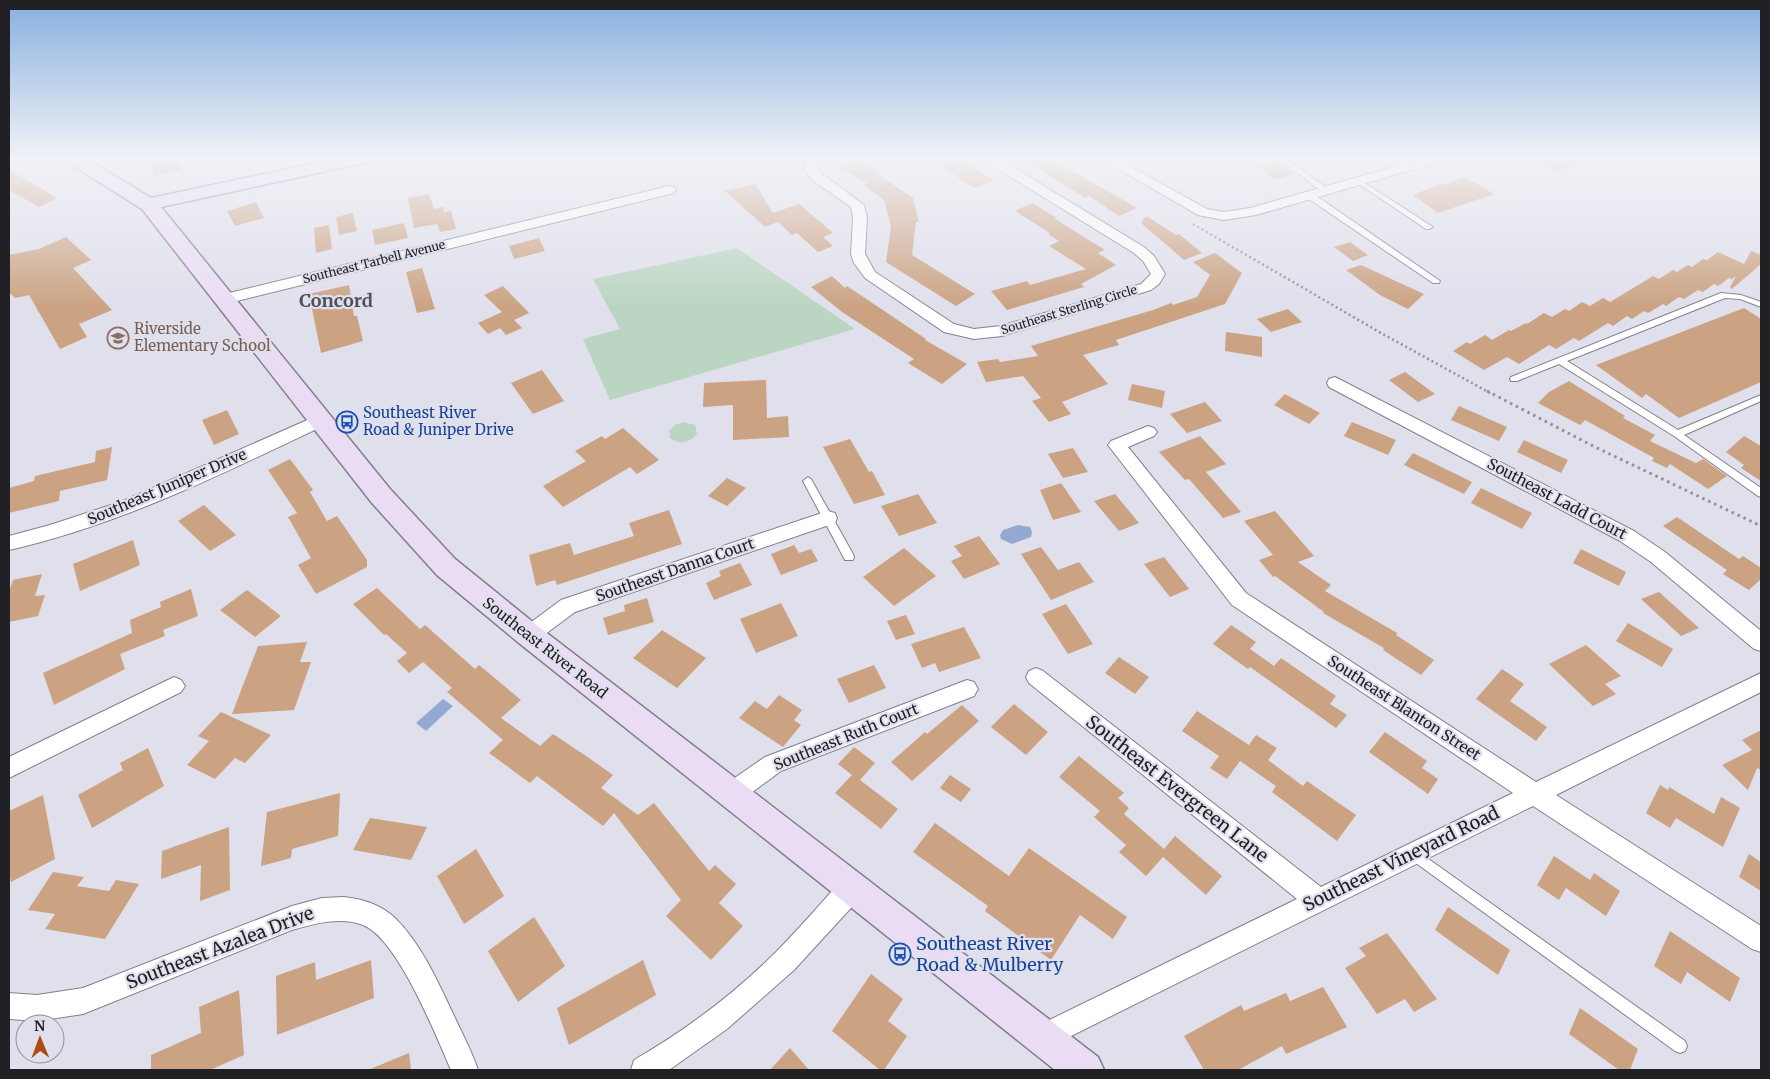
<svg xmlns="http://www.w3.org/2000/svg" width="1770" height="1079" font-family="Merriweather,serif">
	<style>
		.green { fill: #bad5c1 }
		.water { fill: #93a9d2 }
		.building { fill: #cba282 }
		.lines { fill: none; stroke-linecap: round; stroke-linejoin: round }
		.lane-casing { stroke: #807f8b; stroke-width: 2 }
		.street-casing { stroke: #807f8b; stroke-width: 2 }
		.secondary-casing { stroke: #807f8b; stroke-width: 3 }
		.path-far1 { stroke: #92919b; stroke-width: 2.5; stroke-dasharray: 2 3; stroke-linecap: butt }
		.path { stroke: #92919b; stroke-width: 3; stroke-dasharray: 2.5 4; stroke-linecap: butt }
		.lane { fill: #fff; fill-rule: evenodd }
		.street { fill: #fff; fill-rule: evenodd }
		.secondary { fill: #ebdcf6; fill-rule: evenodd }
		.labels { text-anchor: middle; stroke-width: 4.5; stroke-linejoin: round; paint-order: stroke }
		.far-street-label { font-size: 12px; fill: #212025; stroke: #e0dfec }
		.education-label { font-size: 15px; fill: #785e54; stroke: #e0dfec; text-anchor: start }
		.transit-label { font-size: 15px; fill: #164399; stroke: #e0dfec; text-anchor: start }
		.street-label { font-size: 15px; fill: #212025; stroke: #e0dfec }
		.quarter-label { font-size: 18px; font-weight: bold; fill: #4f4e59; stroke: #e0dfec }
		.near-street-label { font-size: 18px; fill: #212025; stroke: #e0dfec }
		.near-transit-label { font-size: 18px; fill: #164399; stroke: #e0dfec; text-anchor: start }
	</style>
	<rect width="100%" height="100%" fill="#e0dfec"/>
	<path class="green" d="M737 248 855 329 610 400 583 339 620 329 593 279Z
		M683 422 695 425 697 434C690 443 679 445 670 438L669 431 675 425Z"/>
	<path class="water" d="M1018 525 1030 527 1032 532 1031 537 1012 544 1001 539 1000 535 1003 530Z
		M443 699 453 706 426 731 416 723Z"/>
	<path class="building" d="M152 158H180L181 170 153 176Z
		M929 158H956L994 180 974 188Z
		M1021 158H1049L1137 208 1119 216 1089 196 1085 198Z
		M1531 158H1592L1593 160 1556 172Z
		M858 160 879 172 876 173 913 198 919 222H916L912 255 975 294 956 306 886 262 891 226 884 200 864 185 867 183 841 168Z
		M1278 161 1294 174 1274 180 1258 167Z
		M9 170 32 183 57 198 39 207 9 190Z
		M1465 177 1494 194 1438 213 1413 195 1440 184 1443 185Z
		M755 184 773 213 799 204 833 233 823 237 833 246 818 252 797 233 792 235 778 222 765 227 725 191Z
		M429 194 434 209 443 207 444 212 451 211 456 229 440 232 437 224 414 228 408 198Z
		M256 202 264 218 235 226 227 211Z
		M1032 203 1057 218 1055 219 1105 250 1098 253 1116 265 1081 284 1084 287 1007 310 991 291 1027 281 1030 285 1086 269 1049 246 1059 241 1048 234 1050 233 1015 211Z
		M353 213 357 231 339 235 336 217Z
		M1146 216 1176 235 1179 234 1202 253 1184 260 1141 223Z
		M404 223 408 238 375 245 372 230Z
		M329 225 332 249 316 253 314 228Z
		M66 237 91 260 73 268 112 310 79 324 87 337 60 349 29 295 15 298 9 292V255L39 249Z
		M539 238 545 251 514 259 509 246Z
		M1350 242 1368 255 1353 261 1334 247Z
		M1751 251 1761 255V264L1732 289 1730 287 1736 276 1732 279 1729 278 1718 286 1714 284 1703 292 1698 290 1684 299 1679 297 1666 306 1663 304 1648 313 1644 311 1632 319 1627 316 1613 326 1608 323 1579 341 1574 338 1556 349 1549 345 1519 364 1507 357 1484 370 1453 351 1467 342 1470 344 1485 335 1492 340 1509 330 1511 331 1526 323 1527 324 1544 313 1552 317 1565 309 1569 311 1582 302 1590 306 1603 298 1610 302 1653 276 1659 279 1673 270 1677 272 1688 265 1692 267 1703 259 1707 260 1718 252 1744 264Z
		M1215 253 1242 273 1225 304 1116 340 1119 345 1083 355 1108 384 1062 402 1071 414 1049 422 1032 401 1041 398 1023 376 986 382 977 362 998 359 1000 362 1038 356 1031 346 1153 310 1171 303 1173 305 1197 297 1210 275 1193 262Z
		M1361 265 1424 294 1408 309 1380 295 1346 270Z
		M422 268 435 309 417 313 406 272Z
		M832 276 845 288 847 286 926 339 925 340 967 364 942 384 908 363 914 359 842 312 811 287Z
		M349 285 354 316H357L363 341 321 353 309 294Z
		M503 286 529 313 514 320 522 328 506 335 500 328 488 334 478 323 502 312 484 295Z
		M1744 308 1761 319V382L1679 418 1646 394 1642 398 1596 365Z
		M1288 309 1302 322 1271 332 1257 319Z
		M1226 332 1262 337V357L1225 351Z
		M542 370 564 401 533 414 511 383Z
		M1405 372 1435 394 1418 402 1389 380Z
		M766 380 767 418 788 416 789 437 733 440V405L703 407 704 383Z
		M1569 381 1625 416 1623 418 1655 435 1650 441 1696 463 1703 459 1727 476 1708 489 1670 464 1667 468 1652 461 1654 458 1585 420 1580 425 1538 403 1549 392Z
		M1132 384 1165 391 1162 408 1128 400Z
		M1285 394 1320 413 1309 424 1274 405Z
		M1205 402 1222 421 1187 433 1170 414Z
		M1459 406 1507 427 1499 441 1451 420Z
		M227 410 239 434 214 445 202 420Z
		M1352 422 1396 440 1388 455 1344 436Z
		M623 428 659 460 637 474 630 467 563 507 543 486 586 461 575 451 602 436 605 439Z
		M1200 436 1226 464 1206 472 1241 512 1223 518 1189 479 1185 480 1159 452Z
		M1744 436 1761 446V481L1741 468 1744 465 1726 452Z
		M850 439 869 472 872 471 885 495 854 504 823 447Z
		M1524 440 1568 460 1561 473 1517 452Z
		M112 447 107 480 60 491 59 501 9 513V488L34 481 35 476 95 462 96 451Z
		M1073 448 1088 472 1063 478 1048 454Z
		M1413 453 1472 482 1464 494 1404 465Z
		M290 459 313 490 310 492 327 521 337 516 367 560V567L316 594 298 565 311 558 288 517 297 513 268 470Z
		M727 478 746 488 727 506 708 496Z
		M1061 483 1081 512 1053 520 1040 490Z
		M1481 488 1532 513 1522 529 1471 503Z
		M918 494 937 523 899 536 881 506Z
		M1115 494 1139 523 1119 531 1094 501Z
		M204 505 236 535 210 551 178 521Z
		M669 510 682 544 557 585 555 580 536 586 529 555 570 543 574 555 634 536 629 523Z
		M1275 511 1314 556 1298 562 1331 585 1325 591 1397 633 1396 635 1434 660 1421 675 1383 650 1384 648 1323 613 1324 612 1275 576 1273 577 1259 560 1273 555 1244 521Z
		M1677 517 1739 559 1743 556 1761 568V579L1749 590 1723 574 1727 570 1663 526Z
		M979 536 1000 564 964 579 951 561 962 556 954 546Z
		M133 540 140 565 80 591 73 564Z
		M794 545 799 553 811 549 818 561 781 575 771 554Z
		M1041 547 1058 570 1079 562 1094 582 1051 600 1021 554Z
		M904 548 936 576 894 606 863 577Z
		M1581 549 1626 572 1619 586 1573 563Z
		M1164 557 1189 589 1170 597 1144 564Z
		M740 563 752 585 714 600 706 583 721 576 719 571Z
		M42 574 35 596 45 595 38 616 9 622V592L13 580Z
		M377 588 420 629 425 625 475 669 479 665 521 700 501 718 540 746 553 734 589 758 613 775 601 788 638 815 654 803 709 871 715 865 736 884 719 903 743 926 711 960 666 916 681 900 614 813 603 826 537 776 530 783 489 753 503 740 447 692 452 688 423 662 409 673 397 661 407 653 386 634 384 635 353 604Z
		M191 589 198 616 163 630 165 636 120 654 125 669 54 705 43 673 132 633 130 620 161 607 160 602Z
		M247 590 281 616 255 637 220 610Z
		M1659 592 1699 628 1681 636 1641 599Z
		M647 598 654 622 608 635 603 618 625 611 624 605Z
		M781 603 798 636 756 653 740 619Z
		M1066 604 1093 644 1068 654 1042 614Z
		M906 615 915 634 896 640 887 621Z
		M1628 623 1673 649 1662 667 1616 641Z
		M1231 625 1256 642 1250 649 1274 666 1281 658 1336 696 1330 704 1347 715 1336 728 1250 667 1248 669 1213 644Z
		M964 627 981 658 939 672 935 663 922 668 911 644Z
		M662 630 706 658 677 688 633 658Z
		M307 642 300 662H311L294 710 232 714 258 646Z
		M1586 645 1621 676 1605 684 1616 694 1593 706 1549 664Z
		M1119 657 1149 677 1135 694 1105 673Z
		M874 665 886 688 849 703 837 679Z
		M1502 669 1524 684 1510 701 1547 727 1536 741 1476 699Z
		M779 695 802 710 794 720 801 725 783 747 739 718 755 701 767 709Z
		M1014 704 1048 732 1026 755 991 727Z
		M962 705 979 721 912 781 891 762 925 732 927 734Z
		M1197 711 1249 745 1256 735 1277 748 1268 760 1303 786 1307 781 1356 815 1337 841 1272 792 1276 786 1240 761 1227 779 1210 768 1219 756 1182 731Z
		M221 712 271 735 245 763 235 758 215 779 187 765 209 741 198 736Z
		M1761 730V770L1757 768 1748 790 1722 765 1752 750 1742 740Z
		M1385 732 1427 761 1422 768 1438 779 1428 794 1369 752Z
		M854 747 875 763 860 780 898 809 881 829 835 793 852 775 838 764Z
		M148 748 164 786 92 828 78 795 123 770 120 763Z
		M1079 756 1124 793 1118 798 1129 808 1124 814 1164 849 1175 836 1222 876 1206 895 1163 857 1146 876 1119 852 1126 845 1094 817 1100 811 1059 777Z
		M950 775 971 789 961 802 940 788Z
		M1660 785 1668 790 1669 787 1714 814 1721 797 1740 808 1723 847 1676 818 1670 828 1646 813Z
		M340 793 338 836 292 849 291 858 261 866 267 812Z
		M43 795 55 859 11 882 9 869V811Z
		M370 818 427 827 411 860 353 850Z
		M935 823 1009 876 1029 848 1127 917 1113 939 1080 915 1051 960 985 911 988 906 913 852Z
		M229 827 230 890 200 901 201 865 161 879 162 851Z
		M476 849 504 896 464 924 437 876Z
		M1749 854 1761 862V891L1739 877Z
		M1554 856 1590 880 1594 873 1620 891 1606 916 1566 888 1559 900 1537 885Z
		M53 872 84 877 77 886 109 891 116 880 139 884 105 939 45 929 55 914 28 910Z
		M1448 907 1510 950 1498 975 1435 930Z
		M534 917 565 966 518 1002 488 951Z
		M1670 931 1740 978 1730 1002 1687 972 1681 984 1654 966Z
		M1387 933 1437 999 1414 1012 1405 999 1377 1014 1345 968 1366 956 1359 948Z
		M371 960 374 998 277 1035 276 976 315 962 316 980Z
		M643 960 656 995 569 1045 557 1008Z
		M871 974 903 999 888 1021 907 1036 884 1070H880L832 1031Z
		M1323 987 1347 1027 1286 1054 1282 1046 1238 1070H1204L1184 1036 1241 1005 1244 1011 1286 993 1290 1001Z
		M239 990 244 1055 210 1070H151V1055L201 1033 199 1007Z
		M1580 1008 1638 1049 1630 1070H1619L1569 1034Z
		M790 1048 809 1070H770Z
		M409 1053 411 1070H368Z"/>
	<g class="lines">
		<g class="lane-casing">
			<path id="lane" d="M1279 158H1286L1329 190 1322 192Z
				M1410 158H1417L1423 162 1418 163Z
				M1356 180H1360L1433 227 1429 229H1426L1356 182Z
				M1306 193H1312L1440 281 1439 283H1433L1306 197Z
				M1721 293 1741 295 1761 302V307L1740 299 1725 298 1567 361 1678 430 1761 395V401L1684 435 1761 488V497L1758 496 1674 436 1559 364 1517 381H1511L1510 379 1511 377Z
				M808 477 811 479 853 554 854 557 853 560H845L803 481Z
				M1413 848 1685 1041 1687 1046 1685 1051 1680 1053 1675 1051 1409 858 1407 854 1409 850Z"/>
		</g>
		<g class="street-casing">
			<path id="street" d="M806 158H821L817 162V168L822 174 864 205 867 217 865 254 875 272 954 324 974 329 1001 326 1141 284 1151 274 1143 261 1134 253 985 161 984 158H998L1144 247 1154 256 1165 274 1159 284 1151 290 1002 336 974 339 944 332 865 278 854 263 851 254 853 217 851 207 812 180 804 168Z
				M1100 158H1115L1207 209 1224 212 1250 208 1425 158H1443L1442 161 1256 215 1224 220 1198 215Z
				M669 186 674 187 676 190 674 193 225 304 220 302 217 299 220 296 225 294Z
				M1335 377 1634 531 1665 552 1761 631V651L1754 649 1651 562 1620 541 1329 387 1327 383 1329 379Z
				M321 414 327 416 329 420 327 424C224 473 120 525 9 550V536L50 525 123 501Z
				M1148 426 1154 428 1157 432 1154 436 1128 447 1246 593 1536 782 1761 673V692L1556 795 1761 926V952L1752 949 1533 806 1051 1046 1042 1050 1033 1046 1029 1037 1033 1028 1297 899 1029 683 1026 677 1029 671 1036 668 1043 671 1321 887 1513 793 1232 605 1108 445 1111 441Z
				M828 511 835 513 837 518 835 523 575 612 536 641 529 643 522 641 519 635 522 629 561 600Z
				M174 677 181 680 185 686 181 692 9 778V757Z
				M967 680 974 682 978 689 974 696 781 771 739 802 731 805 723 802 720 794 723 786 765 757Z
				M852 876 861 879 864 888 861 897 794 970 727 1029 669 1070H631L634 1060C686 1030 734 994 776 952 799 929 821 903 843 879Z
				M344 897C363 899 382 905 396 919 422 945 439 984 455 1018 463 1035 472 1052 478 1070H451C436 1036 398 939 363 925 341 916 313 924 292 930L83 1014 37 1021 9 1019V993L37 995 83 988 292 906 322 898Z"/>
		</g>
		<g class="secondary-casing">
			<path id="secondary" d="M64 158H85L151 198 340 158H373L370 162 364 163 161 207 390 489 455 559 539 627 1098 1057 1104 1070H1055L519 643 437 575 372 503 142 209 67 162Z"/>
		</g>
		<path class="path-far1" d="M1078 158 1097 168
			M1193 224 1381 333 1490 393"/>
		<path class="path" d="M1487 391 1595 447 1761 526"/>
		<use href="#lane" class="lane"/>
		<use href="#street" class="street"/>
		<use href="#secondary" class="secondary"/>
	</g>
	<linearGradient id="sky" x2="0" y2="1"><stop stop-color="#86b0df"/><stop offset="0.51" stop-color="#f1f1f6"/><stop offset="1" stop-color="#f1f1f6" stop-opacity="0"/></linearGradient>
	<rect width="1770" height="309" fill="url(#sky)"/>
	<defs>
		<g id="school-ring" transform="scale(1.125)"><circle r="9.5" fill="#e0dfec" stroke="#8d6e63" stroke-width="1.5"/><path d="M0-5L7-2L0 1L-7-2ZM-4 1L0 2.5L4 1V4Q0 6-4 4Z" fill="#8d6e63"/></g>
		<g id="bus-ring" transform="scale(1.125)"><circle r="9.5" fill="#e0dfec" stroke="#1a4fb4" stroke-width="1.5"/><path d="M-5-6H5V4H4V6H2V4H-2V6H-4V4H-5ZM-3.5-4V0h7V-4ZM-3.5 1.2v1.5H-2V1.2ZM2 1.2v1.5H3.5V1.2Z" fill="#1a4fb4"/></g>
	</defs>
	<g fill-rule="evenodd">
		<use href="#school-ring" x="118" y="338"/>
		<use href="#bus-ring" x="347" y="422"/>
		<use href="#bus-ring" x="900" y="954"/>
	</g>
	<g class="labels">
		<g class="far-street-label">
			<text transform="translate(374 262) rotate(-14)" y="4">Southeast Tarbell Avenue</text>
			<text transform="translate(1069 310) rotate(-17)" y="4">Southeast Sterling Circle</text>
		</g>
		<g class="education-label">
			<text x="134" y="334">Riverside<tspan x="134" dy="17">Elementary School</tspan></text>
		</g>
		<g class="transit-label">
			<text x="363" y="418">Southeast River<tspan x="363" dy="17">Road &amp; Juniper Drive</tspan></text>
		</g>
		<g class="street-label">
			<text transform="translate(167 487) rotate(-23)" y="5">Southeast Juniper Drive</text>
			<text transform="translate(1557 499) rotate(28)" y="5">Southeast Ladd Court</text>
			<text transform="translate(675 570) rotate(-19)" y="5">Southeast Danna Court</text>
			<text transform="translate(545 648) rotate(38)" y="5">Southeast River Road</text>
			<text transform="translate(1404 708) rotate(33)" y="5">Southeast Blanton Street</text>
			<text transform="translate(846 737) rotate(-22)" y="5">Southeast Ruth Court</text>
		</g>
		<g class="quarter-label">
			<text x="336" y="307">Concord</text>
		</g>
		<g class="near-street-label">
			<text transform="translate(1177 789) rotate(38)" y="6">Southeast Evergreen Lane</text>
			<text transform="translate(1401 859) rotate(-26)" y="6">Southeast Vineyard Road</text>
			<text transform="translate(220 948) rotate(-21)" y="6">Southeast Azalea Drive</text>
		</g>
		<g class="near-transit-label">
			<text x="916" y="950">Southeast River<tspan x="916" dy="21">Road &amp; Mulberry</tspan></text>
		</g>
	</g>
	<rect width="1770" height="1079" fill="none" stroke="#212025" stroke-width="20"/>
	<g transform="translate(40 1039) rotate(359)"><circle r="24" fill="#e0dfec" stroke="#94939c"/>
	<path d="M0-4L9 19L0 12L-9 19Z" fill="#ae4b11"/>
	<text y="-8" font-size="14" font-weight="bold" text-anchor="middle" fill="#212025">N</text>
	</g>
</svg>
